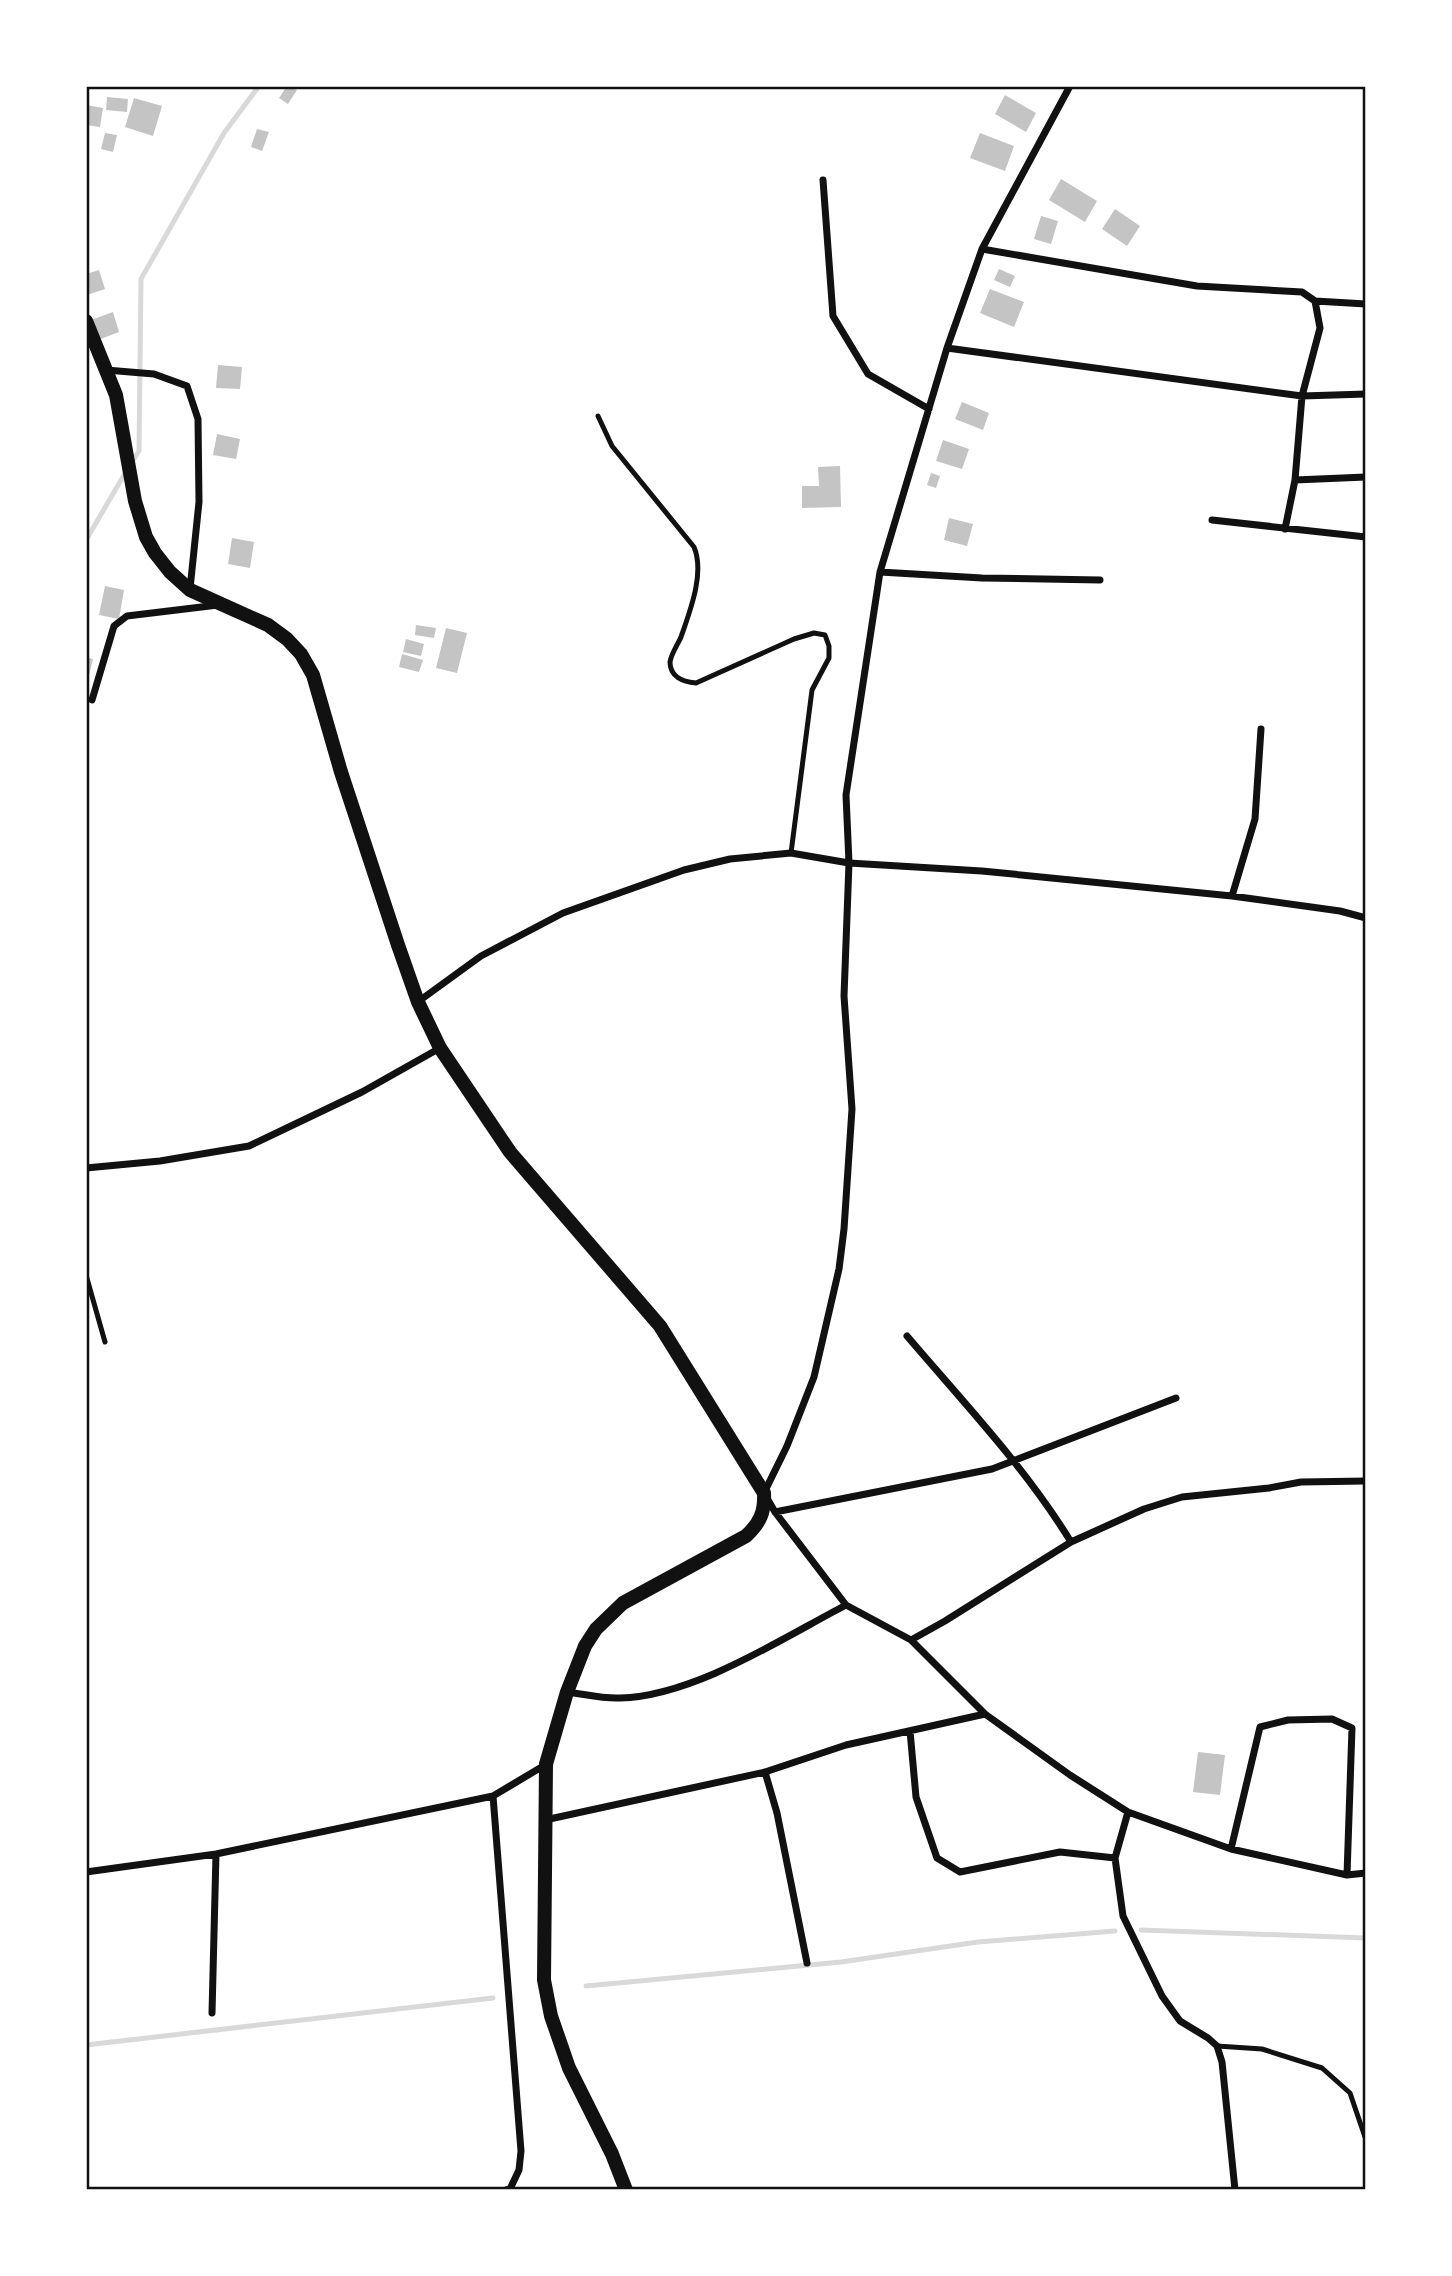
<svg xmlns="http://www.w3.org/2000/svg" width="1452" height="2276" font-family="'Alegreya Sans',sans-serif">
	<style>
		.lines { fill: none; stroke-linecap: round; stroke-linejoin: round }
		.stream { stroke: #d9d9d9; stroke-width: 5 }
		.building { fill: #c4c4c4 }
		.service { stroke: #111; stroke-width: 5 }
		.minor { stroke: #111; stroke-width: 7 }
		.secondary { stroke: #111; stroke-width: 14 }
		.neatline { fill: none; stroke: #111; stroke-width: 2.5 }
	</style>
	<rect width="100%" height="100%" fill="#fff"/>
	<g class="lines">
		<path class="stream" d="M132 462 139 451 141 279 224 133 259 86
			M86 540 127 470
			M1141 1930 1366 1938
			M586 1986 841 1962 978 1942 1115 1931
			M86 2045 493 1998"/>
	</g>
	<path class="building" d="M287 86 297 90 288 104 279 98Z
		M1005 95 1036 113 1026 132 995 114Z
		M107 97 128 99 127 112 106 110Z
		M134 98 162 106 153 136 125 127Z
		M86 105 103 108 100 127 86 125Z
		M257 129 269 132 262 151 251 147Z
		M105 133 117 135 113 152 101 149Z
		M980 133 1014 146 1005 171 970 158Z
		M1061 179 1097 201 1085 222 1049 200Z
		M1115 209 1140 226 1127 246 1102 229Z
		M1041 216 1058 221 1051 244 1034 239Z
		M999 269 1015 276 1010 287 994 280Z
		M99 270 105 289 87 295 86 274Z
		M990 289 1024 302 1014 327 980 313Z
		M113 312 119 332 98 340 91 320Z
		M218 365 242 367 240 389 216 388Z
		M962 402 989 413 983 430 955 419Z
		M217 434 240 439 236 459 213 455Z
		M943 440 969 449 962 469 936 461Z
		M840 466 841 507 802 508V486H819L818 467Z
		M931 473 940 476 936 488 927 485Z
		M949 518 973 524 967 546 944 540Z
		M232 538 254 542 250 568 228 564Z
		M105 586 124 590 119 619 99 615Z
		M416 625 436 628 434 638 415 635Z
		M446 628 467 633 457 673 436 668Z
		M406 639 424 644 421 656 403 652Z
		M402 654 423 660 419 672 399 667Z
		M86 657 93 659 87 683H86Z
		M1198 1752 1225 1755 1220 1795 1193 1792Z"/>
	<g class="lines">
		<path class="service" d="M598 416 612 446 694 547C705 573 690 611 681 637 678 644 671 654 670 662 670 677 683 682 696 683L794 639 814 633 825 635 829 646V658L812 690 791 853
			M86 1275 105 1342
			M1217 2046 1262 2049 1322 2068 1350 2093 1366 2140"/>
		<path class="minor" d="M1070 86 982 249 947 348 880 572 846 795 849 863 844 996 852 1109 844 1229 839 1269 814 1377 787 1446 764 1493 775 1512 846 1605 911 1640 985 1714 1070 1775 1128 1812 1231 1849 1347 1875 1366 1873
			M823 180 833 316 868 374 929 409
			M982 249 1197 286 1302 292 1315 301 1320 328 1302 396 1295 480 1285 529
			M1315 301 1366 304
			M947 348 1302 396 1366 394
			M106 370 154 374 187 386 198 419 199 502 190 589
			M1295 480 1366 477
			M1212 520 1366 537
			M880 572 982 578 1100 580
			M92 700 114 626 127 616 218 605
			M1232 896 1255 819 1261 729
			M419 1001 481 956 563 913 684 870 730 859 791 853 849 863 982 871 1232 896 1340 911 1366 918
			M86 1168 160 1161 249 1146 362 1092 440 1048
			M907 1336C964 1403 1025 1467 1071 1542
			M775 1512 992 1469 1176 1398
			M911 1640 945 1621 1071 1542 1144 1509 1182 1497 1269 1488 1301 1482 1366 1481
			M567 1692C584 1694 603 1699 620 1698 694 1696 781 1639 846 1605
			M910 1731 916 1797 937 1858 960 1872 1060 1852 1115 1858
			M765 1772 777 1813 807 1963
			M493 1796 521 2151 519 2170 510 2189 506 2190
			M1128 1812 1115 1858 1123 1916 1162 1996 1180 2021 1208 2038 1217 2046 1222 2062 1235 2190
			M545 1820 765 1772 846 1745 985 1714
			M1231 1849 1260 1727 1288 1720 1332 1719 1352 1728 1347 1875
			M86 1872 216 1854 493 1796 545 1765
			M212 2013 216 1854"/>
		<path class="secondary" d="M86 321 116 395 135 501 146 537 155 553 170 572 190 590 268 625 287 639 301 654 313 675 341 772 398 945 418 1002 440 1048 510 1152 660 1326 764 1493C765 1512 760 1523 746 1536L623 1603 596 1629 585 1646 567 1692 546 1764 544 1980 551 2016 569 2068 612 2154 626 2190"/>
	</g>
	<rect width="1452" height="2276" fill="none" stroke="#ffffff" stroke-width="175"/>
	<rect x="88" y="88" width="1276" height="2100" class="neatline"/>
</svg>
